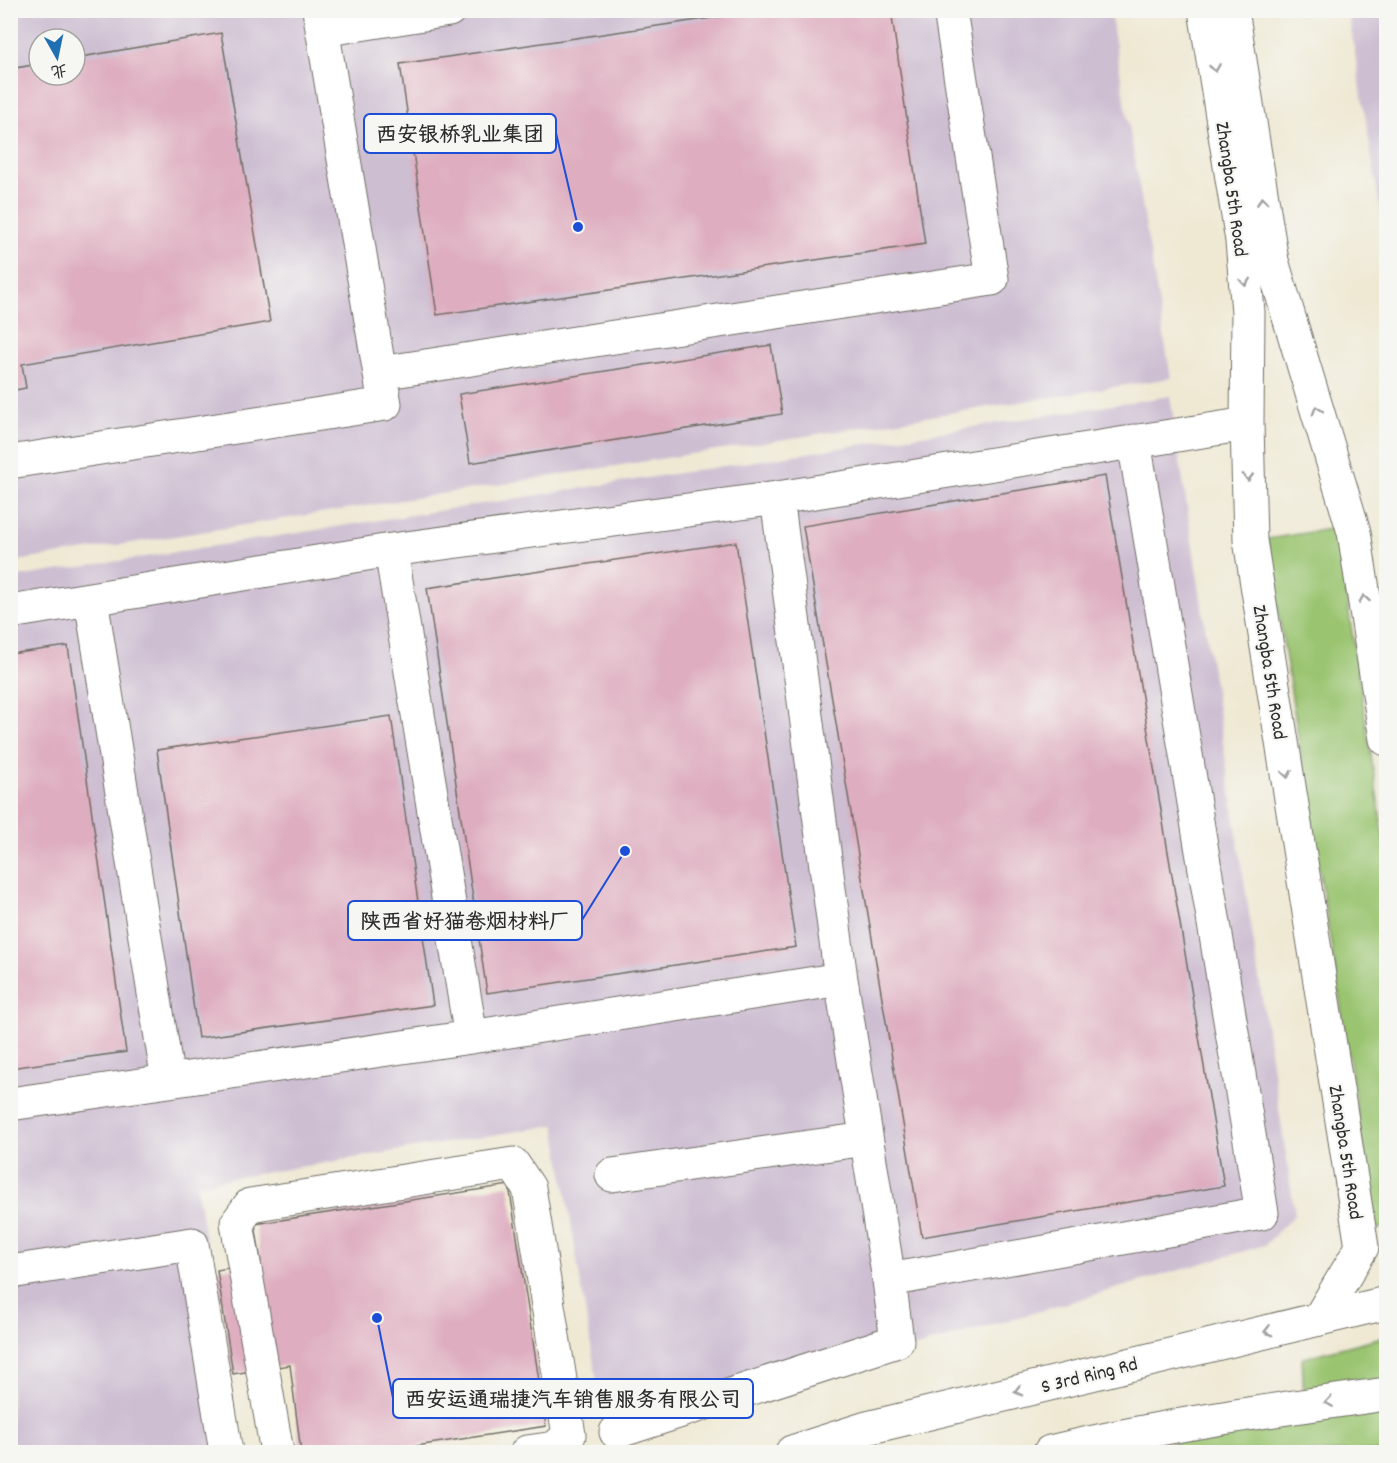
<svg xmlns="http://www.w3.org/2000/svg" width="1397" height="1463" font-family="Dekko,'LXGW WenKai TC',sans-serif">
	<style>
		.industrial { fill: #cdbed2; fill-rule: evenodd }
		.green { fill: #9ac470; stroke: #62784e; stroke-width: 1.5 }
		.building { fill: #deadc0 }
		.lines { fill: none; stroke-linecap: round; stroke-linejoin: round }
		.minor-casing { stroke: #706e66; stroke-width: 35 }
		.highway-casing { stroke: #706e66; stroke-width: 35 }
		.minor { stroke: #fff; stroke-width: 33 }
		.highway { stroke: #fff; stroke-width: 33 }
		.oneway { stroke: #a0a0a0 }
		.labels { text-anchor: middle; stroke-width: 4.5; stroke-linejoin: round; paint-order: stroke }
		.street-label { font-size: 20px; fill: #2b2b2b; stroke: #f6f6f2 }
		.leader { fill: none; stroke: #1d4ed8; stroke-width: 2 }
		.callout-dot { fill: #1d4ed8; stroke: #f6f6f2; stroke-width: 2 }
		.callout { fill: #f6f6f2; stroke: #1d4ed8; stroke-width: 2 }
		.callout-label { font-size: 21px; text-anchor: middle; font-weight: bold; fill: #2b2b2b }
	</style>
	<rect width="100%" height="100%" fill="#f6f6f2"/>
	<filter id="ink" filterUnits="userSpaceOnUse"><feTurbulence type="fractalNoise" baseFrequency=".0167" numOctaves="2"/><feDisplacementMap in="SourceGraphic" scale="12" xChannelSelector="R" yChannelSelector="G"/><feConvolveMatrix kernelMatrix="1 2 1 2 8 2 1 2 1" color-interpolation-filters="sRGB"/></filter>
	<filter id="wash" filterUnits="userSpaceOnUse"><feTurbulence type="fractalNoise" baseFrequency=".008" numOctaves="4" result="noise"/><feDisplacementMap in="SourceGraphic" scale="24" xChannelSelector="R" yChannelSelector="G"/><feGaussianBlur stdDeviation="1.35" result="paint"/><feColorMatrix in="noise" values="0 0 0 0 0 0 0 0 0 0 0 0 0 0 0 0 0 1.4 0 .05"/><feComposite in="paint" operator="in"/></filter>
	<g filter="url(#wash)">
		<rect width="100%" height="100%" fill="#efe9d4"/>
		<path class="industrial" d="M11 11H1110L1171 378 11 562ZM39 39H75V75H39Z
			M1348 11H1386V244Z
			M1170 396 1295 1214 1265 1245 606 1438 555 1125 196 1184 241 1452H11V578Z"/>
		<path class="green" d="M1336 528 1386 853V1227L1376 1229 1267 539Z
			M1386 1336V1452H1117L1305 1418 1302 1358Z"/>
		<g id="blocks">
			<path class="building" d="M766 10H891L925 244 437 315 400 64Z
				M221 33 270 322 22 364 26 388 10 391V69L39 64V75H75V58Z
				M771 345 782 414 470 463 459 394Z
				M1105 476 1224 1186 922 1237 803 526Z
				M736 542 796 947 487 993 427 588Z
				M68 646 126 1052 10 1068V654Z
				M391 716 433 1005 198 1038 157 750Z
				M509 1185 546 1426 377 1452H301L290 1365 233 1374 217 1270 261 1262 255 1224Z"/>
		</g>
	</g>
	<g filter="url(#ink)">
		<use href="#blocks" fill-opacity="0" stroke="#706e66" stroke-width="1.5"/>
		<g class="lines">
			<g class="minor-casing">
				<path id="minor" d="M1205 10 1242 241 1248 312 1247 424 1250 540 1362 1247 1319 1319
					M1232 10 1272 261 1354 532 1386 739
					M322 30 449 10
					M380 373 992 279 950 10
					M10 462 385 404 319 10
					M777 498 841 979 889 1280
					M391 550 471 1037
					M91 599 168 1081
					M10 612 391 550 777 498 1247 424
					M10 1104 471 1037 841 979
					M612 1175 866 1139
					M10 1272 192 1244 226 1452
					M616 1432 897 1341 889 1280 1262 1213 1134 441
					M277 1452 237 1223 250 1205 513 1164 529 1188 569 1435 555 1448 527 1452"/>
			</g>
			<g class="highway-casing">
				<path id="highway" d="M792 1452 867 1428 1386 1303
					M1050 1452C1161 1425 1273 1410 1386 1394"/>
			</g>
			<use href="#minor" class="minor"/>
			<use href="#highway" class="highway"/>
		</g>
		<defs><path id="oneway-chevron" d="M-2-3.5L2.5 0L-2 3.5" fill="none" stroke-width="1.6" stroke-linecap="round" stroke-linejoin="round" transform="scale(1.5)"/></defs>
		<g class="oneway">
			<use href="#oneway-chevron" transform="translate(1215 68) rotate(81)"/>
			<use href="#oneway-chevron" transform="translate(1262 201) rotate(-99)"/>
			<use href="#oneway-chevron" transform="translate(1245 282) rotate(85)"/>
			<use href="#oneway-chevron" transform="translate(1317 410) rotate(-107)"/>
			<use href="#oneway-chevron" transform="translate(1248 477) rotate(89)"/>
			<use href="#oneway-chevron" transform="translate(1364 599) rotate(-99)"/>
			<use href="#oneway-chevron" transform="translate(1287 774) rotate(81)"/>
			<use href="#oneway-chevron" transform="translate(1268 1331) rotate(166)"/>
			<use href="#oneway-chevron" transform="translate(1018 1391) rotate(166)"/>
			<use href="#oneway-chevron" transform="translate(1329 1402) rotate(172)"/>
		</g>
	</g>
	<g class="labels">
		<g class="street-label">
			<text transform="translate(1233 189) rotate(82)" y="7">Zhangba 5th Road</text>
			<text transform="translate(1271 672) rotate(81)" y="7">Zhangba 5th Road</text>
			<text transform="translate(1347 1152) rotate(81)" y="7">Zhangba 5th Road</text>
			<text transform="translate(1089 1374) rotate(-14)" y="7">S 3rd Ring Rd</text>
		</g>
	</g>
	<path class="leader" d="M578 227L556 133M625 851L582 920M377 1318L393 1398"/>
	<g class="callout-dot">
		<circle cx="578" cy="227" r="6"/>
		<circle cx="625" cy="851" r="6"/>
		<circle cx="377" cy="1318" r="6"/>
	</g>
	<g class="callout">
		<rect x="364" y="114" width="192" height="39" rx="6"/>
		<rect x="348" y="901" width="234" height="39" rx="6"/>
		<rect x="393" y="1379" width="360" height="39" rx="6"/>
	</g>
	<g class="callout-label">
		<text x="460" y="141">西安银桥乳业集团</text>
		<text x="465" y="928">陕西省好猫卷烟材料厂</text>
		<text x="573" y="1406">西安运通瑞捷汽车销售服务有限公司</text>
	</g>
	<rect width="1397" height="1463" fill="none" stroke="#f6f6f2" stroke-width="36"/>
	<g transform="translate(57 57) rotate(171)"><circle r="28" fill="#f6f6f2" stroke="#a5a5a2" stroke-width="1.5"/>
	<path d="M0-4.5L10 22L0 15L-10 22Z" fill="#1f6fb2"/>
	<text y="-9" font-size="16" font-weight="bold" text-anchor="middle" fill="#2b2b2b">北</text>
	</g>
</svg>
